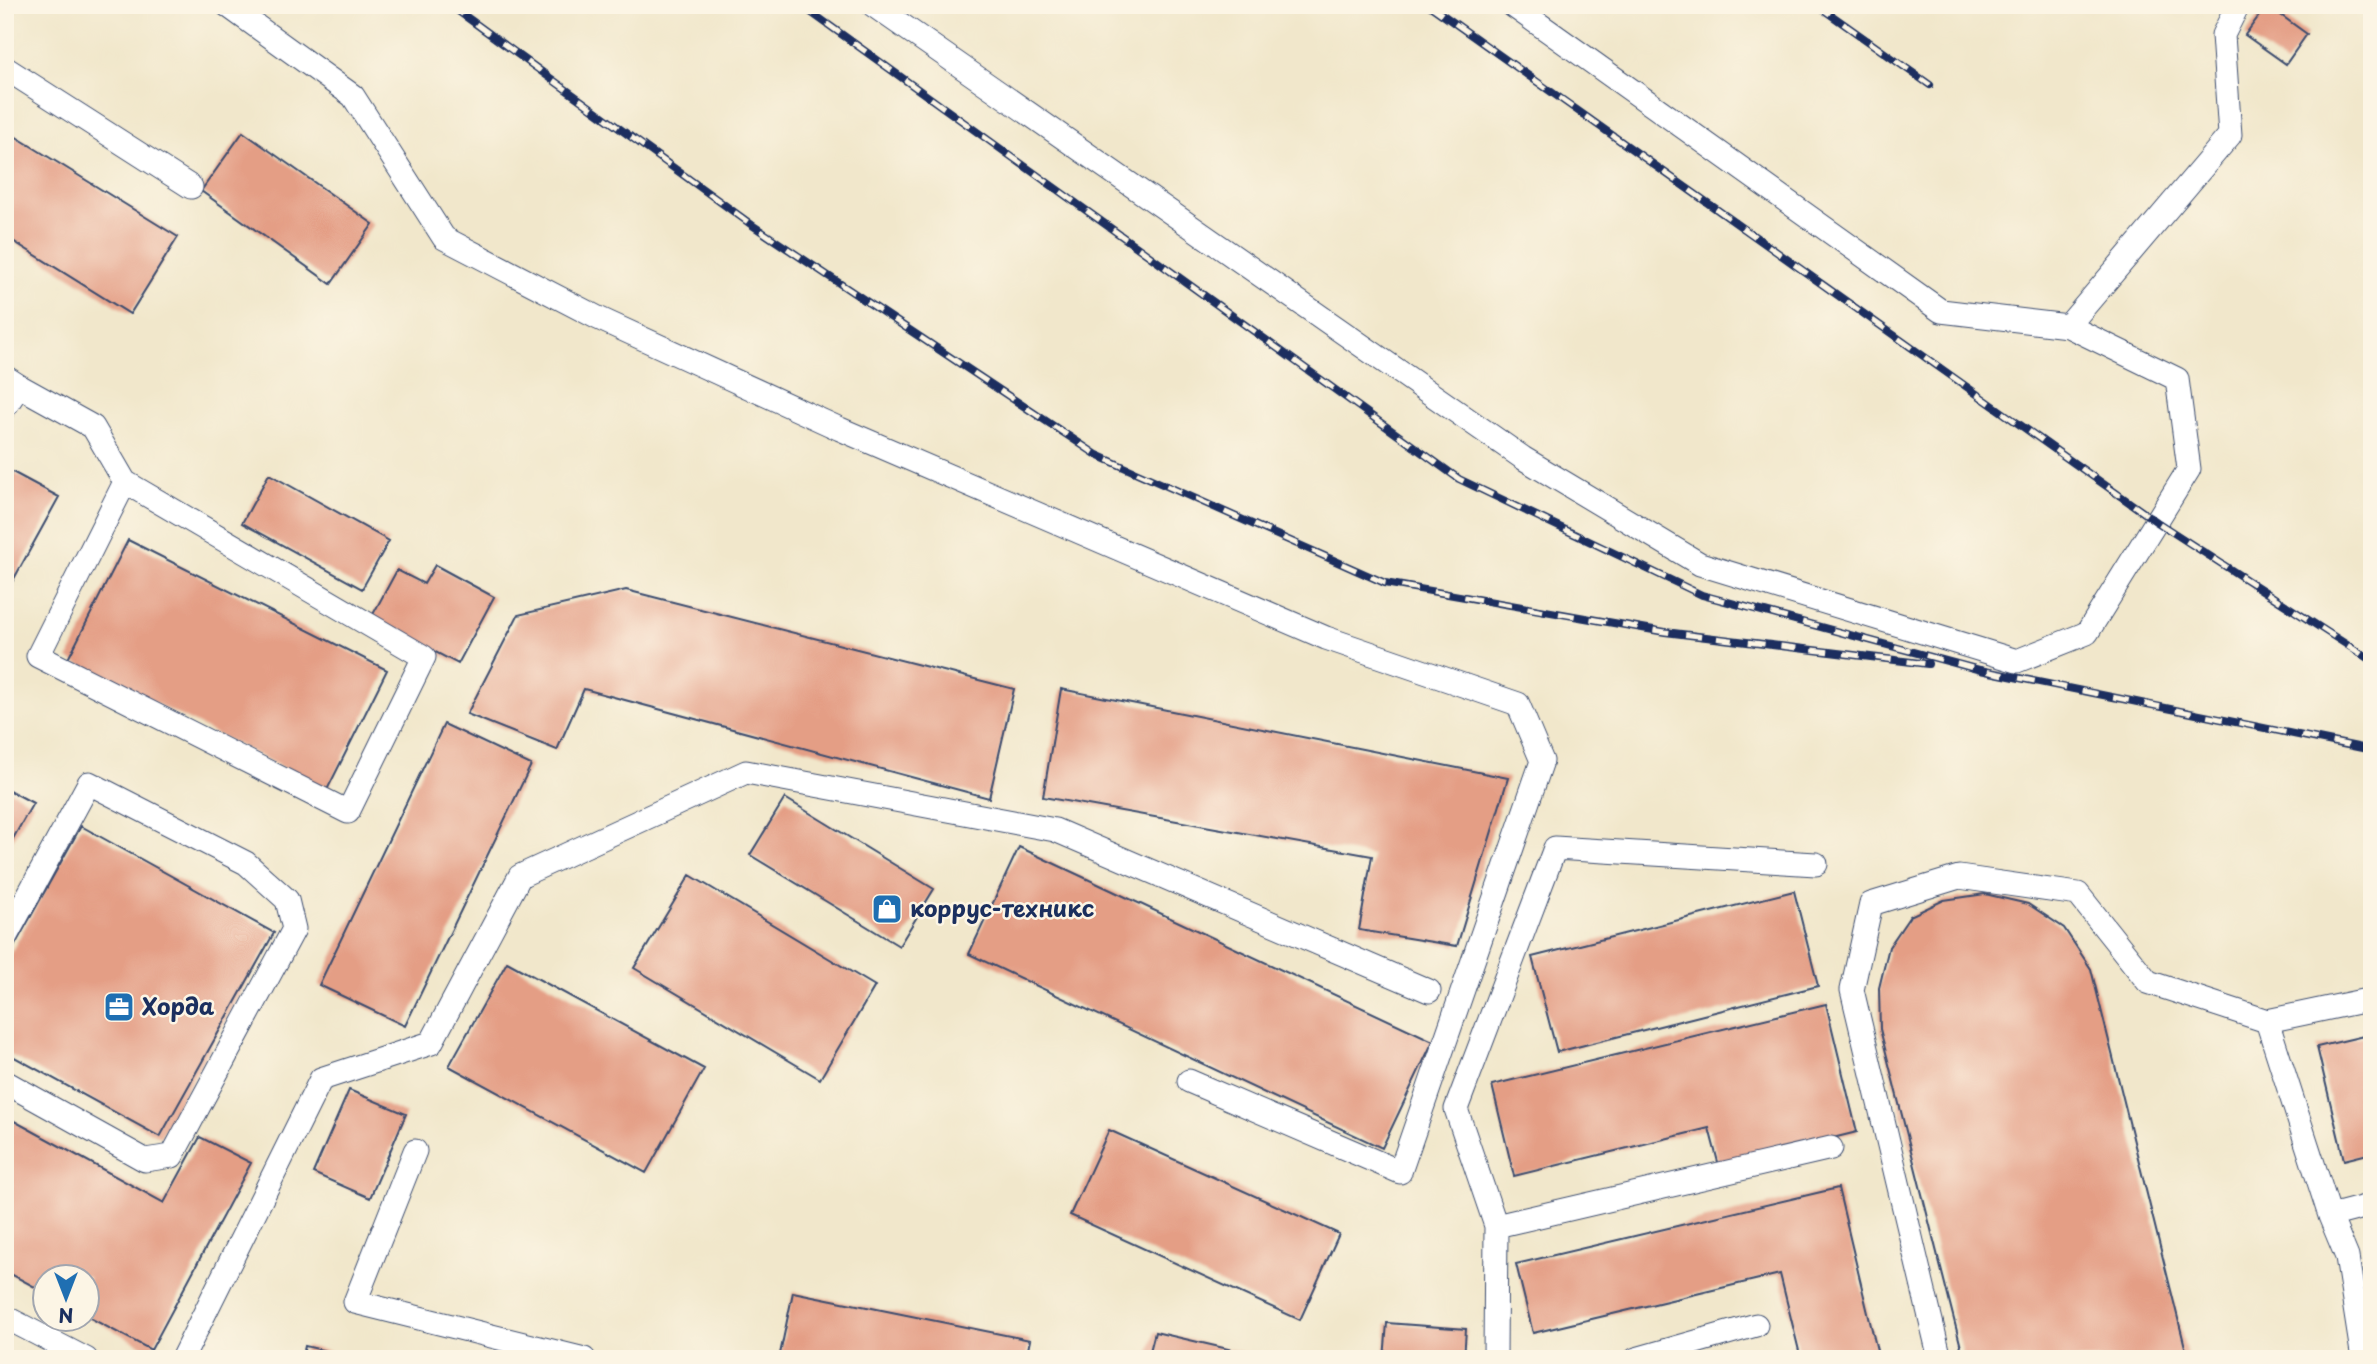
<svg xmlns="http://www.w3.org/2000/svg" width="2377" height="1364" font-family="'Playpen Sans',sans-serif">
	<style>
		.building { fill: #e49e85 }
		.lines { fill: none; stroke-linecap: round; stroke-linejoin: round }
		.service-casing { stroke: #3b4b6e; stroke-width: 25 }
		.service { stroke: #fff; stroke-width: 23 }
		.rail-casing { stroke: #1b2f5e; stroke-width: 8 }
		.rail { stroke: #fcf5e5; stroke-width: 5; stroke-dasharray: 16; stroke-linecap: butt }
		.labels { text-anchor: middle; stroke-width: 5; stroke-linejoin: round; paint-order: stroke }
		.poi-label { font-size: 23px; font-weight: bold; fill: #1b2f5e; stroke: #fcf5e5; text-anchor: start }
	</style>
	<rect width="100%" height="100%" fill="#fcf5e5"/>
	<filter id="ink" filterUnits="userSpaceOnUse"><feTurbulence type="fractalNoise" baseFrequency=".0143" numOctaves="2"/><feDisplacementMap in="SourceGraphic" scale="14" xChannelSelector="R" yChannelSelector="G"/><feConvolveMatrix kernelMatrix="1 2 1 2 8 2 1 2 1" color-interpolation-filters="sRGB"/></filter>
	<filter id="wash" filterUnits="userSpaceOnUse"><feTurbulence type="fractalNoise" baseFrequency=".00686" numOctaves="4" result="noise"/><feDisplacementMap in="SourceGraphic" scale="28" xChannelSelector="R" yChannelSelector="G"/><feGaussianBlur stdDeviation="1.57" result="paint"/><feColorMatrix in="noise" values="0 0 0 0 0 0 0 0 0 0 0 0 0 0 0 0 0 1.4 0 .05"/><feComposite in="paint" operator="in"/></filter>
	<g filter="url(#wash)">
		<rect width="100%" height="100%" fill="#f1e7cb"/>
		<g id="blocks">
			<path class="building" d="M2267 5 2307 34 2286 64 2245 35Z
				M5 130 178 237 130 314 5 236Z
				M243 132 373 224 331 284 201 191Z
				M5 468 59 497 5 595Z
				M269 474 389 541 362 589 242 523Z
				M128 540 387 670 327 790 68 659Z
				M435 565 494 597 458 664 371 618 397 570 424 584Z
				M626 590 1014 689 989 798 584 689 557 750 467 714 518 615Z
				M1061 689 1508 778 1457 946 1359 930 1372 856 1043 797Z
				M444 724 531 765 405 1026 319 985Z
				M5 788 33 803 5 853Z
				M785 798 934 889 899 946 750 855Z
				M81 826 274 933 160 1137 5 1052V963Z
				M1019 847 1433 1041 1382 1148 969 954Z
				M690 875 875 986 820 1079 634 968Z
				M1794 891 1818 986 1557 1052 1532 957Z
				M1985 894 2028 904 2064 928 2091 969 2188 1359H1964L1880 1029 1879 988 1889 947 1910 916 1944 900Z
				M507 962 704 1069 646 1173 449 1066Z
				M1826 1004 1857 1132 1719 1166 1709 1128 1514 1176 1492 1085Z
				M2372 1034V1153L2344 1160 2317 1047Z
				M349 1090 406 1114 370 1198 313 1173Z
				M5 1116 164 1203 200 1137 251 1163 151 1350 88 1317V1276H46V1293L5 1271Z
				M1109 1130 1339 1234 1300 1320 1070 1215Z
				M1838 1188 1879 1359H1801L1780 1274 1533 1333 1516 1264Z
				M793 1292 1030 1340 1026 1359H779Z
				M1387 1323 1466 1329 1464 1359H1384Z
				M1155 1332 1267 1358V1359H1148Z
				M305 1346 357 1358V1359H302Z"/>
		</g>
	</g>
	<g filter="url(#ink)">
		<use href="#blocks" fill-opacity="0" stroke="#3b4b6e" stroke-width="2"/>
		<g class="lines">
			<g class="service-casing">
				<path id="service" d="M227 5 353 96 444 238 598 318 840 429 1326 638 1518 704 1542 761 1400 1172 1189 1081
					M873 5 1523 458 1700 564 2017 661 2087 633 2189 469 2177 379 2068 326 2230 135 2223 35 2238 5
					M1512 5 1941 311 2068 326
					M5 68 191 187
					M5 377 19 386 5 407
					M19 386 93 427 125 482 424 657 348 812 38 656 125 482
					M5 938 89 783 246 863 287 900 294 929 172 1156 145 1160 5 1082
					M415 1151 355 1302 584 1359
					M2330 1216 2372 1205
					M1496 1226 1831 1148
					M5 1317 86 1359
					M182 1359 321 1079 431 1043 520 876 746 772 1055 830 1429 991
					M1495 1359 1496 1226 1456 1109 1555 848 1816 864
					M1636 1359 1756 1325
					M1940 1359 1852 990 1871 904 1959 877 2078 894 2148 982 2267 1021
					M2363 1359 2347 1257 2330 1216 2267 1021 2372 999"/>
			</g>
			<use href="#service" class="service"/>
			<g class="rail-casing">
				<path id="rail" d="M450 5 752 225 1097 455 1385 583 1665 632 1928 664
					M801 5 1459 479 1702 595 1980 670 2372 750
					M1429 5 2157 522 2372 661
					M1817 5 1930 85"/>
			</g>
			<use href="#rail" class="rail"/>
		</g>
	</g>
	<defs>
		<g id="shop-square" transform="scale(1.575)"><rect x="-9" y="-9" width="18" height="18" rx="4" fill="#1f6fb2" stroke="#fcf5e5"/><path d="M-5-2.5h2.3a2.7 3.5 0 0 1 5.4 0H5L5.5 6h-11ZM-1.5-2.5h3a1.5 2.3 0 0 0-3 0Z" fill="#fff"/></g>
		<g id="office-square" transform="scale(1.575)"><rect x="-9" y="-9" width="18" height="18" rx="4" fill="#1f6fb2" stroke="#fcf5e5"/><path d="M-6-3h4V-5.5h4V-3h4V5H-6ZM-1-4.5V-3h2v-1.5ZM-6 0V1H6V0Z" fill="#fff"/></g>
	</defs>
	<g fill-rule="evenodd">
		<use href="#shop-square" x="887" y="909"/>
		<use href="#office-square" x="119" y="1007"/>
	</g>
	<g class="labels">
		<g class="poi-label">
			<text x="910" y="917">коррус-техникс</text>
			<text x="142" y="1015">Хорда</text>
		</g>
	</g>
	<rect width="2377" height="1364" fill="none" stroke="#fcf5e5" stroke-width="28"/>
	<g transform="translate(66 1298) rotate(180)"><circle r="33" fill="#fcf5e5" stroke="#a2a6af" stroke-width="2"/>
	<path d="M0-5L12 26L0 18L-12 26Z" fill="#1f6fb2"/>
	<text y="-10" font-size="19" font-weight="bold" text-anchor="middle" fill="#1b2f5e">N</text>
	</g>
</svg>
